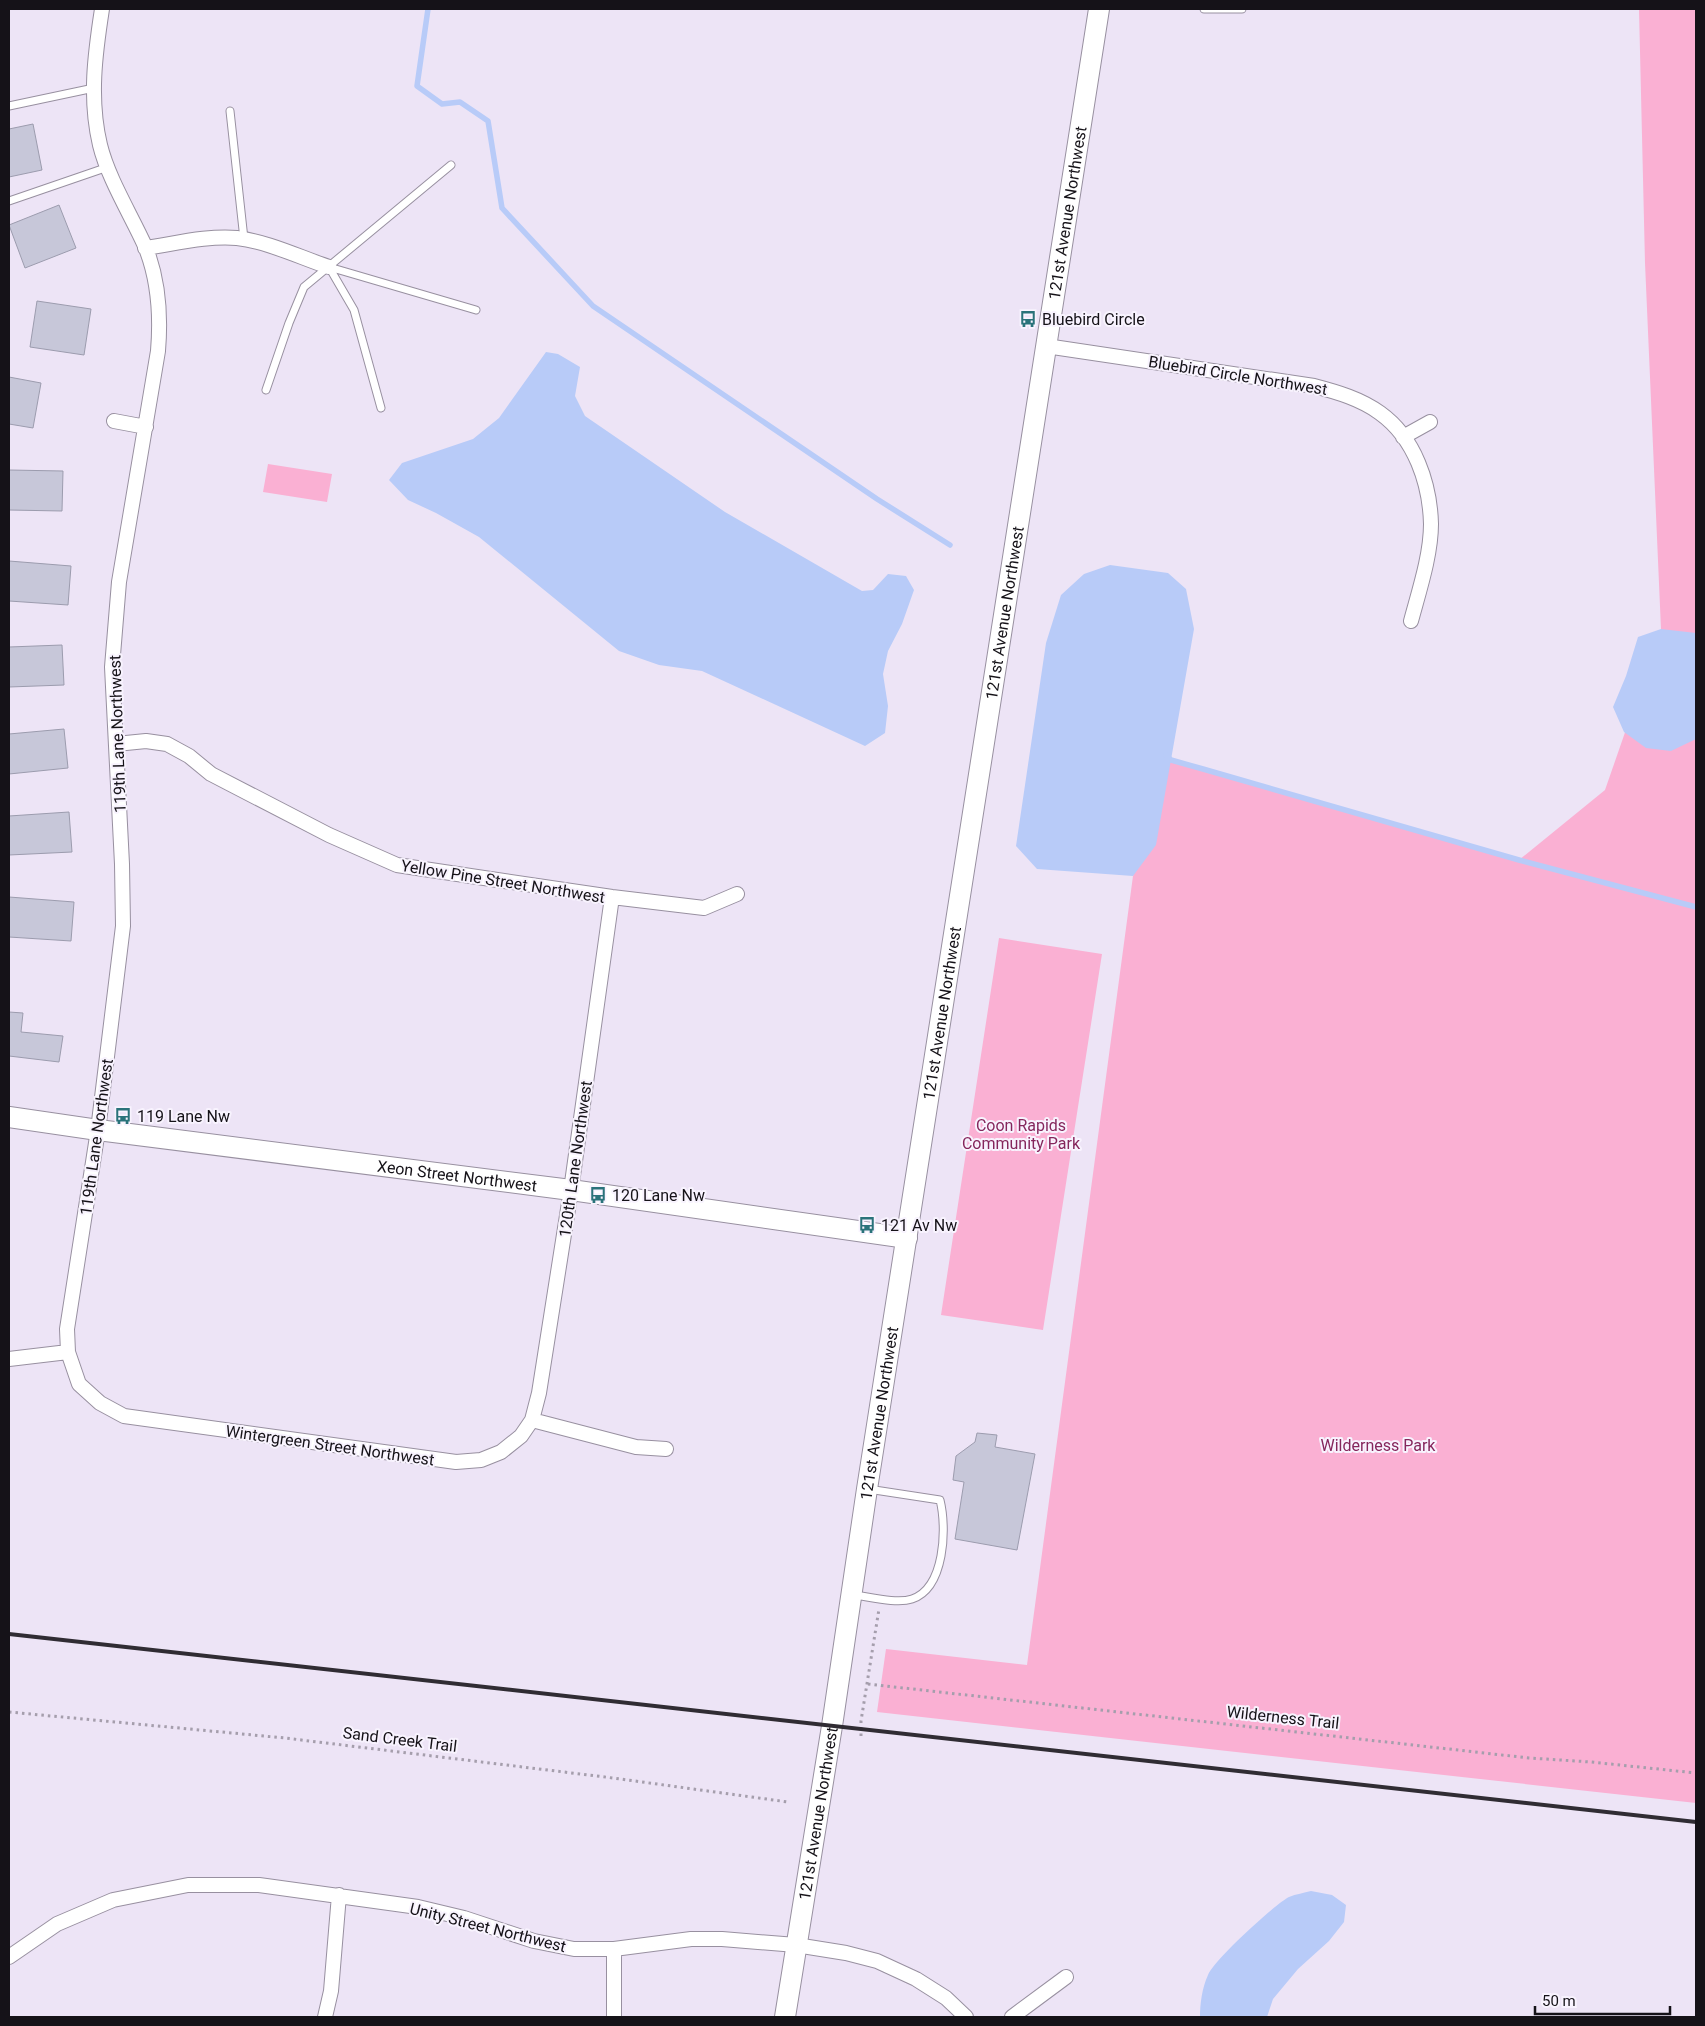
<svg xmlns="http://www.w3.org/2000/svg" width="1705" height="2026" font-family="Roboto,sans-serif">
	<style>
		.green { fill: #fab0d3 }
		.water { fill: #b8cbf8 }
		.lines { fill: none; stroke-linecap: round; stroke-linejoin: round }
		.stream { stroke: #b8cbf8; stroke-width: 5.5 }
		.building { fill: #c7c7d9; stroke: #9c9cae }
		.lane-casing { stroke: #9890a0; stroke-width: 9 }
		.street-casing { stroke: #9890a0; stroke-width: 16 }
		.secondary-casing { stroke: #9890a0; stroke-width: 22 }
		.path { stroke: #a59eac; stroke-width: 3; stroke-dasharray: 2.5 4; stroke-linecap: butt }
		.lane { stroke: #fff; stroke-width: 7 }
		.street { stroke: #fff; stroke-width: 14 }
		.secondary { stroke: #fff; stroke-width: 20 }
		.rail { stroke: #302c33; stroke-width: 4 }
		.labels { text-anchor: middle; stroke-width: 4; stroke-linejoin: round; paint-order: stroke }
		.street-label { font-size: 16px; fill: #151218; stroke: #f8f3fe }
		.poi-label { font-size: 16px; fill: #151218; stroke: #f8f3fe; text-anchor: start }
		.park-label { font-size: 16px; fill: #85265c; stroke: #f8f3fe }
	</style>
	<rect width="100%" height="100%" fill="#ede4f6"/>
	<path class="green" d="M1639 9H1696V1803L877 1712 886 1649 1027 1665 1133 876 1171 760 1519 860 1605 790 1661 629 1645 263Z
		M268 464 332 474 327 502 263 492Z
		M999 938 1102 954 1043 1330 941 1315Z"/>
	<path class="water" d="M546 352 558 354 580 367 575 396 585 416 725 512 862 591 873 590 888 574 906 576 914 590 902 624 888 651 883 674 888 706 885 733 865 746 702 671 659 665 619 651 479 537 436 513 408 500 389 480 402 463 473 439 499 418Z
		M1110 565 1168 573 1186 589 1194 629 1156 845 1133 876 1037 869 1016 846 1046 643 1061 595 1084 574Z
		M1661 629 1696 633V739L1671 751 1646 748 1624 732 1613 707 1626 676 1638 637Z
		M1311 1891 1332 1895 1346 1905 1344 1922 1329 1941 1298 1969 1273 1999 1267 2017H1200C1200 2004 1202 1988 1208 1975 1213 1961 1275 1904 1289 1897 1296 1894 1304 1893 1311 1891Z"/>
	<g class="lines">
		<path class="stream" d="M428 9 417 86 442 104 460 102 488 121 502 208 593 306 877 499 950 545
			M1166 755 1171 760 1203 769 1519 860 1696 907"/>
	</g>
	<path class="building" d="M33 124 42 170 9 177V129Z
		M59 205 76 248 25 268 9 225Z
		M37 301 91 309 84 355 30 347Z
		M9 377 41 383 33 428 9 424Z
		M9 470 63 471 62 511 9 510Z
		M9 561 71 566 68 605 9 601Z
		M62 645 64 685 9 687V647Z
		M64 729 68 768 9 774V734Z
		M69 812 72 852 9 855V816Z
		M9 897 74 902 71 941 9 937Z
		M9 1012 23 1013 21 1032 63 1036 59 1062 9 1056Z
		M977 1433 997 1435 995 1447 1035 1454 1017 1550 955 1539 964 1482 953 1480 956 1456 975 1442Z"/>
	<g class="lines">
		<g class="lane-casing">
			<path id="lane" d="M1204 9H1242
				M9 106 94 88
				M230 111 244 239
				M9 201 108 167
				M329 267 476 310
				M329 267 354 310 381 408
				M266 390 289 323 304 287 451 165
				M854 1595C870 1597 897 1604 912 1599 945 1588 947 1528 940 1500L868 1489"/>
		</g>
		<g class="street-casing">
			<path id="street" d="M145 248C173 244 209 235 237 238 269 242 299 257 329 267
				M1046 346 1314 386C1337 392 1361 399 1380 413 1415 438 1430 484 1431 524 1431 555 1419 591 1411 621
				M114 421 146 427
				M1403 437 1430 422
				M116 744 146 741 167 744 189 756 211 774 329 835 397 865 612 897 704 908 737 894
				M68 1352 67 1329 98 1130 123 926 122 864 112 667 119 582 158 351C161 315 159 280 145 246 131 215 108 178 100 145 89 99 95 54 102 9
				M9 1359 68 1352 79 1384 100 1403 124 1416 456 1462 481 1460 501 1452 521 1436 532 1420 539 1393 571 1190 612 897
				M532 1420 636 1447 666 1449
				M9 1957 57 1924 113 1900 188 1885H259L418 1907 464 1918 534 1941 574 1949H614L691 1939H722L796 1945 846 1953 877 1961 916 1979 946 1998 966 2017
				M325 2017 331 1991 339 1895
				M614 2017V1949
				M1012 2017 1066 1977"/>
		</g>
		<g class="secondary-casing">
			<g id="secondary">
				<path id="s1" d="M9 1117 98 1130 571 1190 907 1238"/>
				<path id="s2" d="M785 2017 832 1726 867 1489 1099 9"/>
			</g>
		</g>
		<path class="path" d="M868 1684 1529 1758 1591 1762 1696 1773
			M9 1712 285 1738 613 1778 788 1802
			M861 1736V1721L879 1609"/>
		<use href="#lane" class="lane"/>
		<use href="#street" class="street"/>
		<use href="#secondary" class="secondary"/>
		<path class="rail" d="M9 1634 1696 1822"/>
	</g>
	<defs>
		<g id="bus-bare" transform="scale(1.35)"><path d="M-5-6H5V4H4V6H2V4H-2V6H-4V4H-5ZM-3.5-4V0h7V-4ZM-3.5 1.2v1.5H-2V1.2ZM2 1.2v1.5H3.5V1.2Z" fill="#2a737a" stroke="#f8f3fe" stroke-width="2.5" paint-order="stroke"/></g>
	</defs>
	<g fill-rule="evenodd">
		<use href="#bus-bare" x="1028" y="319"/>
		<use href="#bus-bare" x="123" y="1116"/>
		<use href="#bus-bare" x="598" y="1195"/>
		<use href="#bus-bare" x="867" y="1225"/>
	</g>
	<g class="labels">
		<g class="street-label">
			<text dy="6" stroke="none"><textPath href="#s2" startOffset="1826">121st Avenue Northwest</textPath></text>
			<text transform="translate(1238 375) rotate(9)" y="6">Bluebird Circle Northwest</text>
			<text dy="6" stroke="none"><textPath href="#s2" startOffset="1421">121st Avenue Northwest</textPath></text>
			<text transform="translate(117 734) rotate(-92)" y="6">119th Lane Northwest</text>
			<text transform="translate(503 881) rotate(9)" y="6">Yellow Pine Street Northwest</text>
			<text dy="6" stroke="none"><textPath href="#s2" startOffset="1016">121st Avenue Northwest</textPath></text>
			<text transform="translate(96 1137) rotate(-82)" y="6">119th Lane Northwest</text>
			<text transform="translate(575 1159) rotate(-82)" y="6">120th Lane Northwest</text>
			<text dy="6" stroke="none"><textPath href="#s1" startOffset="452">Xeon Street Northwest</textPath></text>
			<text dy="6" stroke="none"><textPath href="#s2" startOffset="611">121st Avenue Northwest</textPath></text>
			<text transform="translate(330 1445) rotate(8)" y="6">Wintergreen Street Northwest</text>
			<text transform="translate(1283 1717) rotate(6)" y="6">Wilderness Trail</text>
			<text transform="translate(400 1739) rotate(7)" y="6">Sand Creek Trail</text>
			<text dy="6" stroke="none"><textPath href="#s2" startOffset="206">121st Avenue Northwest</textPath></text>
			<text transform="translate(488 1927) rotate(14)" y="6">Unity Street Northwest</text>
		</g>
		<g class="poi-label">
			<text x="1042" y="325">Bluebird Circle</text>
			<text x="137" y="1122">119 Lane Nw</text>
			<text x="612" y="1201">120 Lane Nw</text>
			<text x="881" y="1231">121 Av Nw</text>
		</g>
		<g class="park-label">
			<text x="1021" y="1131">Coon Rapids<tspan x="1021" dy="18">Community Park</tspan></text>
			<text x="1378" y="1451">Wilderness Park</text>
		</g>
	</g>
	<rect width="1705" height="2026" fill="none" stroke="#151218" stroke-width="20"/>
	<path d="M1535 2006v8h135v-8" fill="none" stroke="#151218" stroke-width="2.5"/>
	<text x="1542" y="2006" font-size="15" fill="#151218" stroke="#f8f3fe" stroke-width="4" paint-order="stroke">50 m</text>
</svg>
